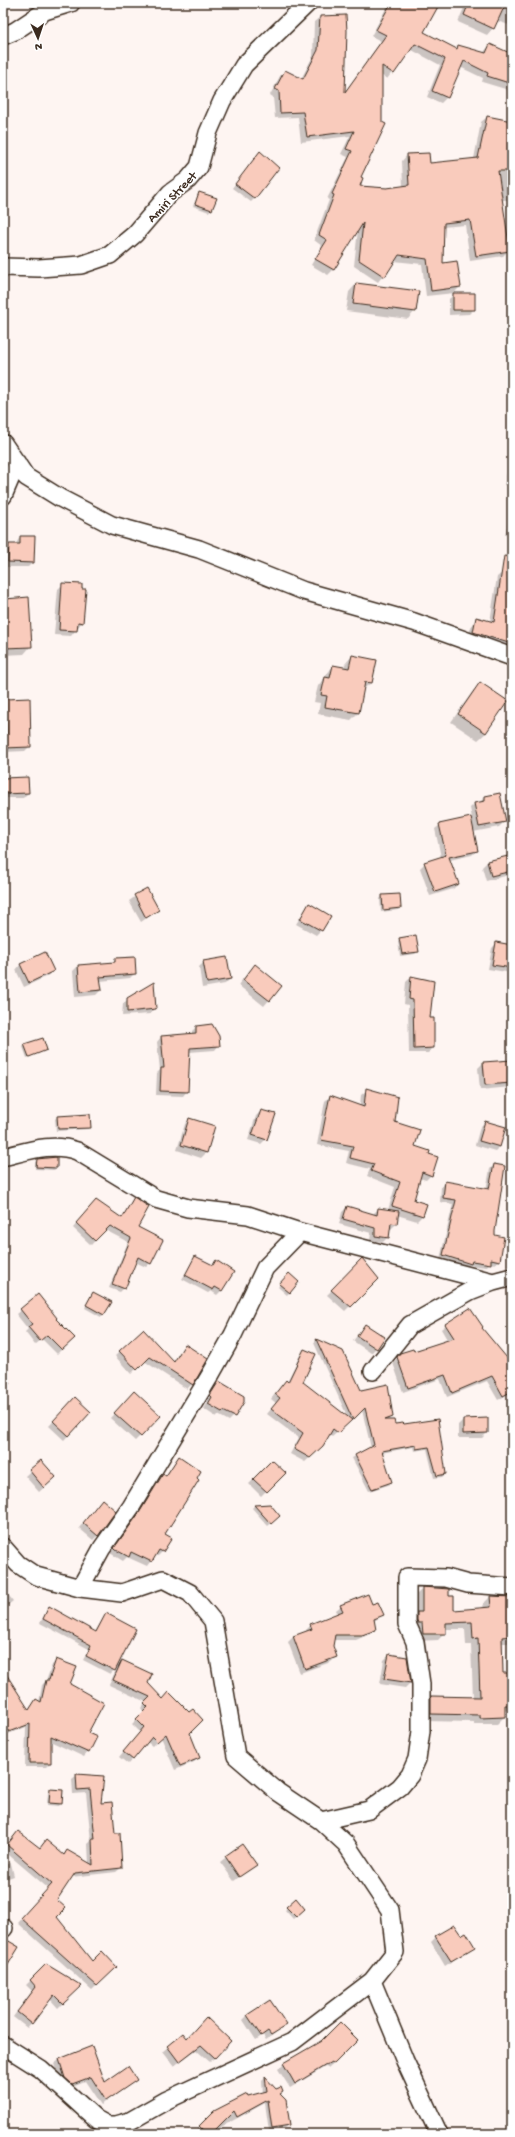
<svg xmlns="http://www.w3.org/2000/svg" width="515" height="2137" font-family="'Gochi Hand',sans-serif">
	<style>
		.shadow { fill: #0003 }
		.building { fill: #f9cbbc; stroke: #3b2a1e }
		.lines { fill: none; stroke-linecap: round; stroke-linejoin: round }
		.street-casing { stroke: #3b2a1e; stroke-width: 20 }
		.street { stroke: #fff; stroke-width: 17 }
		.labels { text-anchor: middle; stroke-width: 3; stroke-linejoin: round; paint-order: stroke }
		.street-label { font-size: 13px; fill: #3b2a1e; stroke: #fff }
	</style>
	<rect width="100%" height="100%" fill="#fef5f2"/>
	<filter id="ink" filterUnits="userSpaceOnUse"><feTurbulence type="fractalNoise" baseFrequency=".025" numOctaves="2"/><feDisplacementMap in="SourceGraphic" scale="8" xChannelSelector="R" yChannelSelector="G"/><feConvolveMatrix kernelMatrix="1 2 1 2 8 2 1 2 1" color-interpolation-filters="sRGB"/></filter>
	<g filter="url(#ink)">
		<path class="shadow" d="M383 3H439L423 32 455 49 459 46 483 53 490 45 512 55V91L482 82 483 78 460 67 447 97 441 103 427 97 440 65 410 49 387 79 381 75 358 186 387 189 403 186 402 161 407 155 428 154 429 164 474 159 481 122 487 117 512 122V146L508 163H512V200H502L509 250 503 256 470 261 465 225 443 227 442 264 460 287 454 293 426 296 422 264 394 261 378 282 354 266 358 229 333 270 328 275 311 265 322 246 314 240 329 200 327 199 348 157 341 154 350 136 301 142 298 117 275 118 273 97 270 95 280 76 285 71 301 79 313 56 314 22 320 17 344 93 381 41 371 36 388 5Z
			M466 3H505L512 6V26L497 21 493 28 487 35 458 22Z
			M260 152 255 198 251 202 232 188Z
			M199 193 215 199 209 212 193 206Z
			M512 261V280L509 264Z
			M356 284 415 311 408 319 346 311 349 292Z
			M454 294 474 309 469 314 449 315V299Z
			M512 457V486L504 485 510 459Z
			M512 506V537L505 535Z
			M20 537 33 562 28 567H4V550L9 545H15Z
			M512 571V650L468 637 472 624 477 619 490 622 497 577 502 573Z
			M63 584 82 622 71 636 54 635 58 589Z
			M5 600 31 646 24 654 3 655V602Z
			M352 656 376 661 371 683 362 690 358 713 351 720 318 714 320 703 314 702 318 686 333 666 344 668 345 664Z
			M480 684 486 733 478 740 451 722 473 691Z
			M29 699 30 746 25 751 3 752V700Z
			M3 779 28 793 23 798H3Z
			M485 797 504 822 499 827 473 832 477 850 472 855 450 860 458 884 453 889 430 896 420 868 425 863 441 857 435 829 440 825 472 818 470 808 475 803 480 802Z
			M511 857 512 872 509 875 486 881 482 867 487 862Z
			M146 889 158 910 141 922 129 901Z
			M399 895 400 908 398 910 381 912 380 899 382 896Z
			M309 904 321 930 316 935 296 924Z
			M400 939 418 951 415 954 400 956 398 941Z
			M497 943 512 946V973L488 969 492 948Z
			M116 959 135 973 130 978 100 981 101 990 96 995 75 997 73 971 78 966 111 964Z
			M204 962 230 979 225 984 202 988 199 967Z
			M20 965 53 971 48 976 24 987 16 970Z
			M250 970 281 986 264 1006 238 985Z
			M411 977 428 979 429 1019H433V1048L428 1053H409L408 1005 404 1004 406 982Z
			M128 999 155 1009 150 1014 122 1016 123 1004Z
			M196 1027 219 1045 215 1050 189 1052 187 1091 183 1096 156 1095 157 1073 160 1070 157 1042 161 1037 192 1034V1031Z
			M25 1045 46 1050 27 1058 23 1047Z
			M512 1061 511 1087 480 1090 478 1068 483 1063Z
			M367 1090 414 1147 431 1175 426 1180 419 1178 413 1200 426 1205 422 1216 417 1221 397 1215 396 1224 391 1229 389 1228 388 1237 383 1242 370 1240 371 1233 339 1224 342 1212 347 1207 373 1214 378 1209 388 1210 395 1187 367 1176 370 1169 346 1163 349 1151 317 1145 325 1101 330 1096 360 1106 361 1095Z
			M261 1111 266 1139 261 1144 248 1140 256 1116Z
			M57 1117 90 1127 88 1129 56 1131 55 1119Z
			M190 1119 206 1153 201 1158 177 1150 185 1124Z
			M485 1122 500 1146 495 1151 475 1145 480 1127Z
			M37 1160 56 1168 54 1170 35 1169V1162Z
			M494 1165V1231L500 1260 495 1264 490 1263 486 1267 469 1265 466 1268 440 1259 453 1204 440 1202 441 1187 445 1183 486 1190 490 1169Z
			M134 1199 136 1227 150 1263 146 1267 135 1262 124 1288 120 1292 109 1288 128 1242 105 1230 91 1245 73 1228 96 1201 121 1219Z
			M196 1257 212 1266 216 1262 221 1291 217 1295 211 1291 208 1293 182 1279Z
			M362 1260 377 1279 345 1311 327 1295Z
			M289 1274 298 1282 287 1295 278 1287Z
			M91 1295 104 1314 101 1317 85 1308Z
			M38 1296 55 1319 73 1338 57 1354 42 1339 35 1345 25 1332 28 1329 16 1314Z
			M365 1325 376 1348 371 1353 353 1341Z
			M446 1325 481 1329 512 1364V1392L498 1400 487 1381 447 1397 440 1379 403 1392 393 1363 401 1354 448 1341 441 1329Z
			M142 1331 173 1362 185 1346 192 1384 187 1389 144 1361 131 1374 115 1356Z
			M316 1340 342 1352 360 1391 392 1416 388 1421 394 1426 438 1420 445 1474 442 1477 434 1478 427 1449 414 1451 413 1447 381 1453 391 1482 388 1485 369 1491 352 1458 371 1448 362 1410 332 1437 329 1434 317 1451 305 1462 290 1454 299 1438 267 1414 276 1403 271 1399 281 1386 287 1382 300 1355 304 1350 301 1382 348 1418 314 1343Z
			M3 1375 11 1383 3 1391Z
			M219 1382 234 1416 229 1421 218 1415 216 1417 204 1409 208 1402 206 1401Z
			M129 1398 140 1436 135 1441 110 1418Z
			M75 1399 90 1412 64 1440 49 1426Z
			M463 1420 487 1433 482 1438H458V1425Z
			M41 1461 50 1482 39 1492 25 1476Z
			M272 1461 284 1473 261 1496 249 1484Z
			M175 1462 162 1552 158 1556 155 1555 147 1566 127 1557 123 1561 110 1553 135 1518 158 1480 163 1475 165 1476Z
			M270 1505 279 1516 268 1526 252 1508 254 1506Z
			M97 1506 98 1535 93 1540 79 1528Z
			M3 1588 13 1601 3 1609Z
			M423 1588 448 1597 453 1611 484 1609 483 1604 490 1597H512V1639L508 1643H501L502 1674H512V1706L504 1712V1717L497 1724H474V1722L424 1721V1704L431 1697 473 1698 471 1645H466L465 1629H445V1633L438 1640 416 1641 410 1620 416 1615V1595Z
			M341 1606H371L382 1615 373 1622 375 1629 370 1634 356 1640H333L332 1646 336 1657 331 1662 300 1673 288 1642 293 1637 307 1632 306 1630 311 1625 338 1615 336 1610Z
			M49 1607 95 1632 106 1614 115 1668 122 1662 146 1683 188 1733 199 1757 194 1762 175 1770 161 1737 152 1746 147 1742 128 1764 119 1757 140 1732 132 1724 144 1712 141 1708 146 1702 109 1685 117 1668 110 1674 83 1660 89 1649 40 1623Z
			M3 1621 6 1636 3 1639Z
			M389 1655 406 1658 410 1683 405 1688 380 1684 384 1660Z
			M56 1661 69 1684 87 1733 88 1752 84 1757 50 1741V1763L46 1767H25L26 1727 3 1736V1680L28 1710 36 1700 39 1702 42 1685 46 1681 52 1665Z
			M77 1775 103 1777 100 1805 114 1834 121 1868 116 1872 71 1877 55 1900 56 1917 91 1963 116 1967 92 1990 18 1923 49 1889 3 1850 14 1837 39 1849 46 1841 63 1855 67 1851 89 1864 88 1844 91 1841 86 1793 73 1794 72 1779Z
			M51 1790 61 1803 59 1806 47 1805 48 1792Z
			M242 1845 255 1865 234 1881 220 1862Z
			M11 1863 14 1876 3 1880V1865Z
			M296 1899 304 1909 293 1919 285 1910Z
			M436 1937H460L474 1946 445 1966 431 1942Z
			M47 1965 80 1986 58 2008 50 1999 27 2028 13 2017 32 1991 26 1985Z
			M247 2016 286 2025 266 2040 263 2035 256 2040 243 2020Z
			M201 2023 215 2057 210 2062 196 2050 174 2066 163 2052 183 2035 186 2040Z
			M357 2040 328 2068 325 2067 290 2088 278 2069 283 2064 322 2042Z
			M91 2048 104 2083 115 2076 125 2088 101 2105 85 2081 67 2088 61 2083 54 2064 59 2060Z
			M265 2078 280 2094 289 2125 285 2128 269 2131 265 2103 221 2127 225 2134 198 2133V2128L214 2112 247 2097 263 2093 262 2081Z"/>
		<path class="building" d="M391 3H440L424 32 457 49 458 45 486 53 490 44 512 54V84L487 76 488 73 464 61 448 98 432 91 445 59 415 44 394 74 382 66V122L386 124 361 177 363 178 360 186 387 188 409 185 407 154 429 153 430 163 478 158 487 116 512 121V162H508V171H498L510 251 476 256 470 220 444 223 443 263 457 261 461 287 431 291 427 259 399 255 385 277 359 260 363 223 334 270 315 259 327 240 319 235 334 195 332 194 352 151 346 149 354 131 307 137 303 112 280 113 279 91 275 89 285 70 303 79 318 50 320 16 346 15 347 31 345 92 386 35 376 30Z
			M469 3H506L494 29 464 15Z
			M260 151 279 168 255 199 235 184Z
			M199 192 217 198 212 210 195 204Z
			M356 283 419 291 416 312 353 304Z
			M453 293H475V310H453Z
			M20 536H35L34 563 8 562 9 544H20Z
			M504 556 512 557V644L473 632 476 617 494 622Z
			M62 583 82 584V589H86L83 623 78 622 77 631 59 630Z
			M29 597 32 647 4 648 3 613H6L5 599Z
			M352 655 377 660 372 683 365 682 359 713 325 707 327 696 321 695 325 677 330 678 333 665 349 668Z
			M480 682 508 701 486 733 458 714Z
			M30 698 31 747 4 748V734H7L6 699Z
			M28 777 29 793 3 794V778Z
			M500 793 506 822 479 827 474 803 485 801V796Z
			M471 817 478 851 449 857 459 884 435 892 424 862 446 855 439 824Z
			M508 856 512 871 491 876 487 861Z
			M147 888 159 910 146 918 134 895Z
			M400 894 401 908 383 910 382 895Z
			M309 903 331 916 322 931 300 919Z
			M416 935 419 952 402 954 399 938Z
			M496 942 512 945V968L492 965Z
			M45 952 54 971 29 983 20 964Z
			M135 957 136 974 100 977 102 990 80 992 78 965 115 962V958Z
			M227 957 231 979 207 983 203 961Z
			M255 964 282 986 270 1001 243 980Z
			M411 976 434 981 430 1018H434V1048L414 1049 413 1000 409 999Z
			M154 982 156 1009 127 1012V998Z
			M212 1024 219 1036 220 1046 190 1048 188 1092 160 1091 161 1068H164L161 1036 196 1033V1026Z
			M43 1038 47 1050 29 1057 24 1044Z
			M512 1060V1083L485 1085 483 1062Z
			M366 1088 398 1097 395 1122 420 1130 415 1146 430 1151 429 1154 438 1157 432 1176 422 1172 414 1200 427 1204 423 1216 392 1206 400 1182 371 1171 374 1164 350 1158 353 1146 321 1140 330 1095 364 1107Z
			M261 1110 276 1114 267 1140 252 1135Z
			M90 1114 91 1128 58 1129 57 1116Z
			M189 1118 215 1126 207 1153 181 1145Z
			M485 1121 506 1127 500 1147 479 1141Z
			M57 1157V1168L36 1167 37 1159Z
			M494 1164 505 1166 495 1231V1235L504 1237 500 1261 491 1259V1264L472 1261 471 1264 443 1255 456 1200 443 1198 445 1181 489 1189Z
			M134 1197 149 1207 138 1227 163 1240 151 1264 138 1257 125 1289 112 1284 131 1238 110 1226 95 1241 76 1223 96 1200 122 1218Z
			M347 1206 377 1215 378 1208 399 1211 397 1224 391 1223 389 1238 375 1236V1228L343 1219Z
			M195 1256 213 1265 216 1260 234 1272 222 1291 215 1287 213 1290 185 1275Z
			M362 1258 379 1279 351 1307 331 1290Z
			M289 1273 299 1282 290 1293 279 1284Z
			M93 1292 112 1302 104 1315 86 1305Z
			M38 1294 57 1318 56 1319 75 1338 62 1350 47 1335 40 1341 28 1327 32 1324 20 1309Z
			M470 1308 483 1327 482 1328 512 1364V1391L503 1396 492 1376 452 1393 445 1375 408 1388 397 1357 400 1353 413 1349 414 1351 454 1338 445 1324Z
			M365 1324 385 1337 377 1349 357 1336Z
			M143 1329 174 1362 185 1344 208 1359 193 1385 150 1357 137 1370 119 1351Z
			M316 1339 343 1351 361 1390 388 1384 393 1417 385 1420H394L395 1424 403 1423 404 1424 438 1419 446 1474 437 1476 429 1447 416 1449V1445L382 1451 392 1482 372 1489 355 1455 374 1445 365 1408 353 1420Z
			M304 1349 316 1354 303 1382 352 1420 338 1433 333 1429 323 1446 310 1458 294 1449 303 1433 271 1409 280 1398 275 1394 286 1380 288 1382Z
			M219 1381 244 1396V1402L235 1417 223 1411 222 1412 208 1404 212 1397 210 1395Z
			M134 1391 161 1416 141 1437 114 1413Z
			M75 1397 91 1412 69 1436 53 1421Z
			M488 1418V1433L463 1434V1419Z
			M179 1456 201 1471 197 1478 199 1480 165 1534 172 1538 163 1552 159 1550 152 1562 131 1552 129 1557 116 1550 114 1548 139 1513 163 1474 166 1476Z
			M41 1460 56 1477 44 1488 29 1470Z
			M272 1460 286 1473 267 1492 253 1479Z
			M102 1499 116 1511 98 1536 83 1523Z
			M270 1504 280 1516 271 1524 254 1505Z
			M422 1587 449 1589V1596H454V1610L491 1607 490 1596 512 1597V1636L502 1637 503 1673H512V1705H505V1717L480 1718V1715L431 1714V1696L480 1697 478 1638 473 1639 472 1622 446 1623V1634H423L422 1623H418L417 1620V1612H422Z
			M368 1594 372 1604 378 1602 384 1615 374 1619 376 1630 362 1635H335L333 1646 337 1657 305 1669 293 1636 312 1629 310 1624 343 1611 340 1605Z
			M49 1606 96 1632 106 1613 136 1629 115 1671 86 1656 91 1645 43 1619Z
			M389 1654 407 1657 411 1683 384 1679Z
			M56 1659 77 1667 70 1684 104 1703 88 1733 97 1737 89 1753 51 1736V1763H29L30 1724 3 1734V1669L29 1710 36 1699 41 1702 46 1680H49Z
			M122 1660 152 1674 148 1683 163 1699 169 1692 189 1712 193 1709 203 1720 190 1733 200 1758 180 1766 166 1734 157 1742 152 1737 133 1760 123 1752 144 1727 136 1719 148 1707 144 1703 150 1697 113 1680Z
			M76 1774 104 1776 101 1803 112 1802 115 1833H120L122 1868 75 1873 57 1900 66 1908 57 1917 92 1961 102 1951 117 1967 97 1986 21 1918 52 1884 7 1845 18 1831 40 1848 46 1840 64 1855 67 1850 93 1865 92 1839H95L90 1789 77 1790Z
			M50 1789 63 1790 62 1804 49 1803Z
			M242 1844 257 1865 239 1877 225 1856Z
			M296 1898 305 1909 296 1917 286 1907Z
			M454 1925 461 1935 466 1932 475 1947 451 1961 435 1936Z
			M7 1940 19 1947 3 1973V1947Z
			M46 1964 82 1986 63 2004 54 1995 32 2024 17 2012 36 1987 30 1980Z
			M270 2000 287 2025 271 2035 268 2031 261 2036 247 2015Z
			M206 2017 231 2041 215 2058 201 2045 179 2062 167 2046 183 2033 187 2038Z
			M340 2022 358 2040 334 2064 331 2062 295 2084 283 2063 321 2041Z
			M92 2046 105 2082 128 2066 137 2080 106 2101 91 2077 72 2084 65 2078 59 2059Z
			M265 2077 276 2089 281 2087 283 2092 280 2094 286 2100 290 2125 272 2128 268 2100 237 2117 234 2111 211 2134H207L199 2126 214 2111 247 2094 248 2096 267 2091Z"/>
		<g class="lines">
			<g class="street-casing">
				<path id="street" d="M3 36 15 31 45 11 71 3
					M3 267 39 268 81 265 110 255 135 234 170 193 188 180 199 167 208 133 222 101 244 65 308 3
					M3 443 26 477 60 498 112 525 199 549 304 591 414 622 512 657
					M3 496 17 463
					M3 1157C28 1151 52 1142 77 1151L156 1199 188 1208 248 1215 300 1232 493 1282
					M373 1371 410 1325 470 1291 493 1282 512 1277
					M3 1547 18 1564 36 1576 80 1588 122 1593 163 1579 190 1593 213 1621 236 1756 278 1792 321 1821 346 1844 390 1910 395 1952 372 1981 405 2061 439 2134
					M80 1588 102 1548 131 1507 211 1374 233 1335 265 1268 300 1232
					M321 1821 369 1810 400 1787 410 1775 417 1759 421 1731V1684L415 1642 407 1624V1577L446 1578 468 1584 512 1587
					M3 1929 4 1928
					M3 2045 41 2069 96 2119 107 2125H116L130 2121 167 2100 292 2042 372 1981"/>
			</g>
			<use href="#street" class="street"/>
		</g>
	</g>
	<g class="labels">
		<g class="street-label">
			<text transform="translate(171 196) rotate(-46)" y="5">Amiri Street</text>
		</g>
	</g>
	<rect width="515" height="2137" fill="none" stroke="#fff" stroke-width="16"/>
	<rect x="8" y="8" width="499" height="2121" fill="none" stroke="#3b2a1e" stroke-width="1.5" filter="url(#ink)"/>
	<g transform="translate(38 38) rotate(177)" stroke="#ffffff" stroke-width="3" paint-order="stroke">
	<path d="M0-3L7 15L0 10L-7 15Z" fill="#3b2a1e"/>
	<text y="-6" font-size="11" font-weight="bold" text-anchor="middle" fill="#3b2a1e">N</text>
	</g>
</svg>
